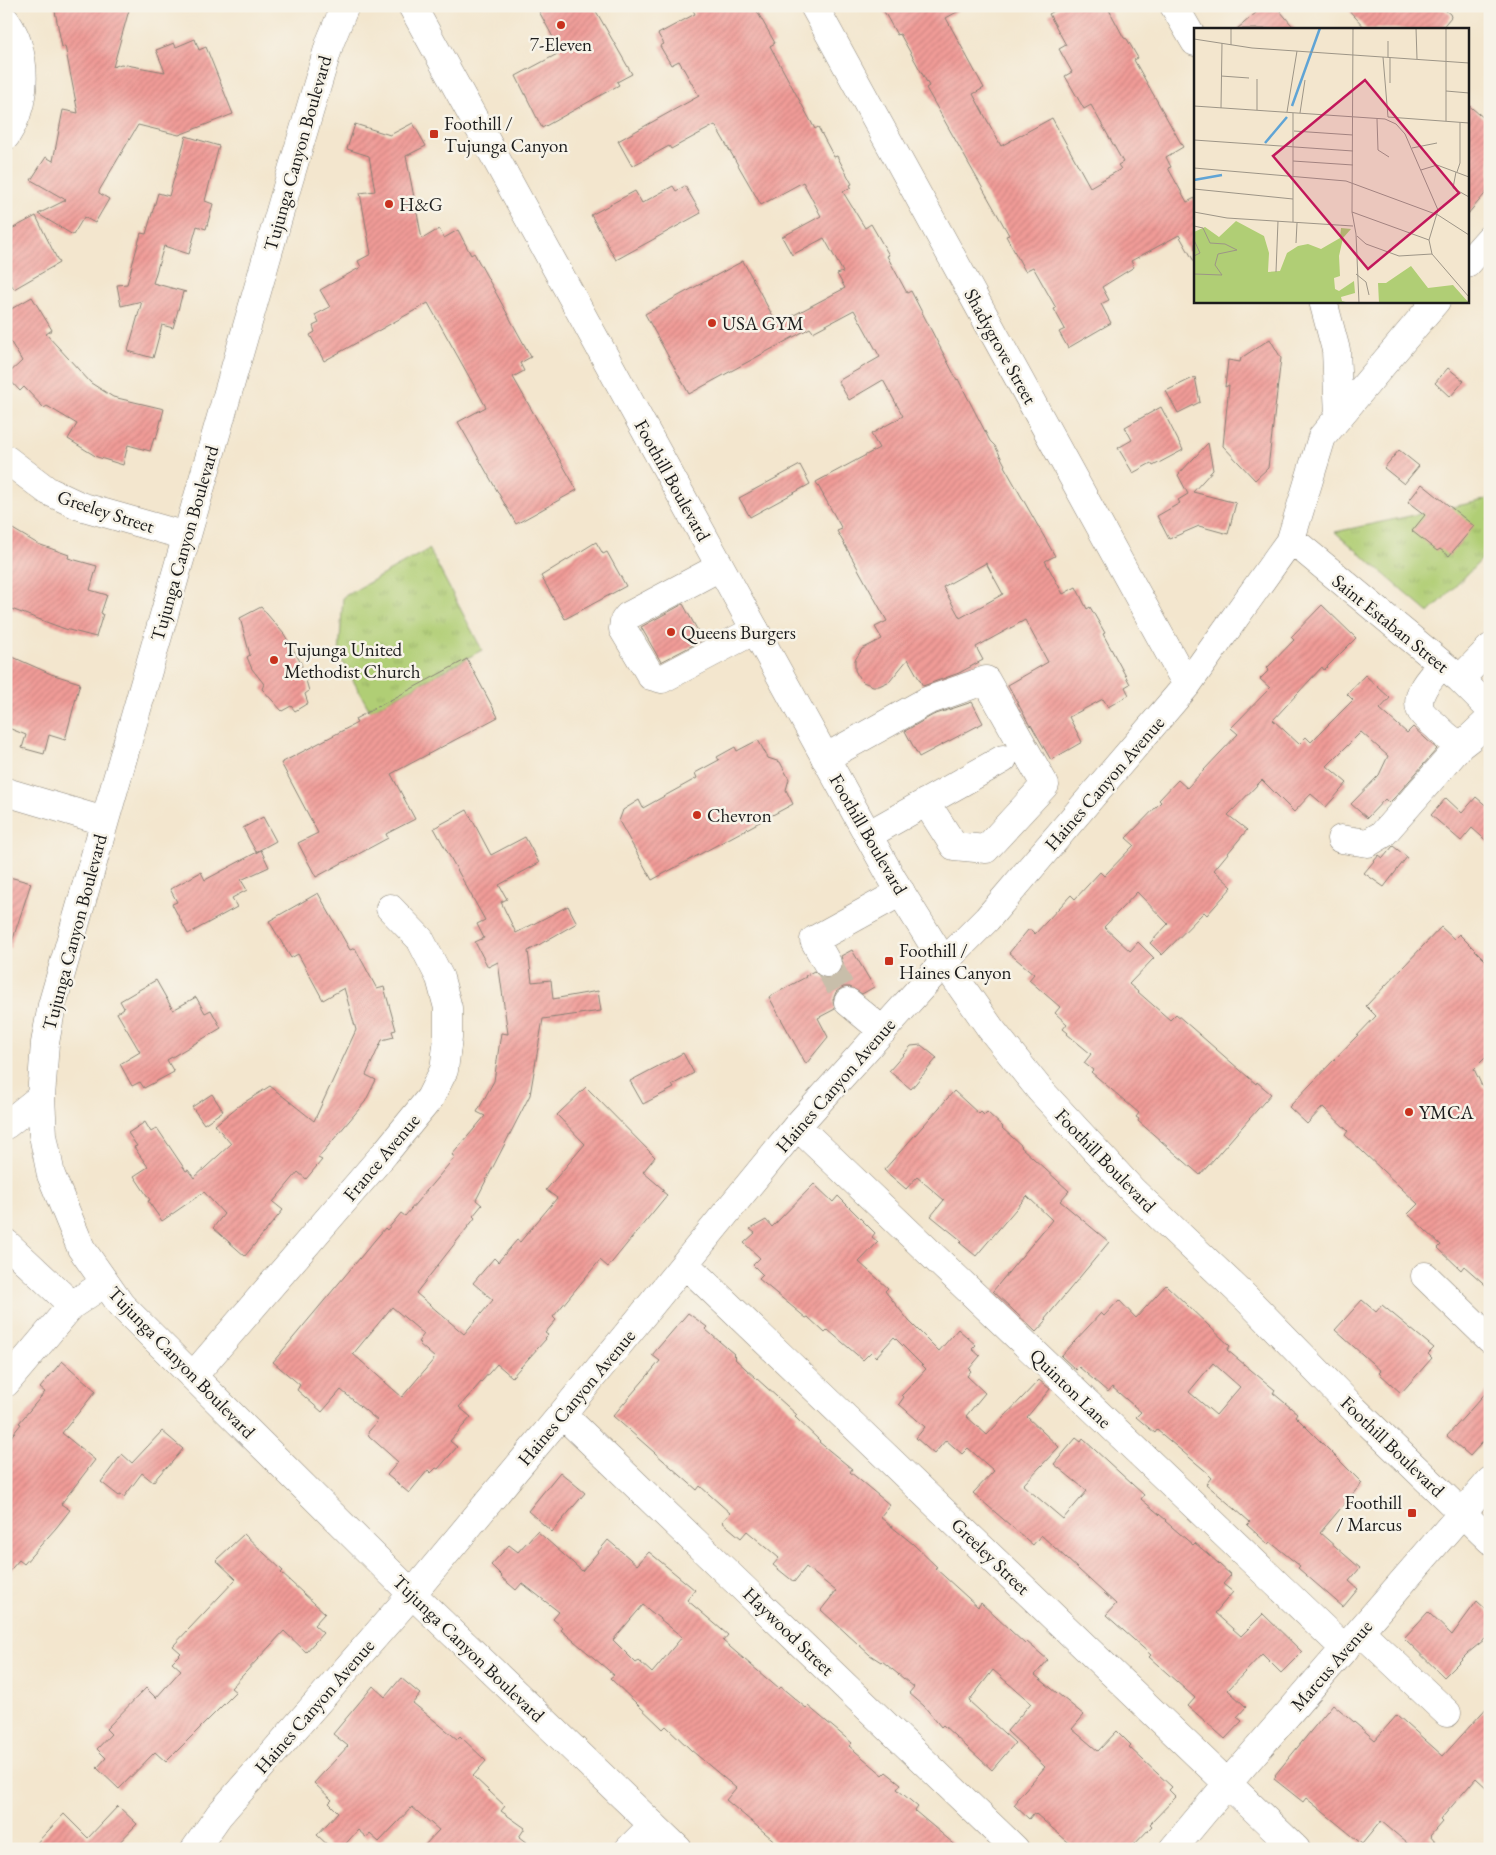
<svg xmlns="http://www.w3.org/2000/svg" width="1496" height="1855" font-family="'EB Garamond',serif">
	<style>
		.grass { fill: url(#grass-tufts); stroke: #667548 }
		.building { fill: url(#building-hatch); fill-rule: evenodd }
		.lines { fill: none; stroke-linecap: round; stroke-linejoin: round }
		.minor-tunnel { stroke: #c8beaa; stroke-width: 28; stroke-dasharray: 28 14; stroke-linecap: butt }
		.minor-casing { stroke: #888175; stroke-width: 29 }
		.major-casing { stroke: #888175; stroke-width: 29 }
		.minor { stroke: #fff; stroke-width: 28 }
		.major { stroke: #fff; stroke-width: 28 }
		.poi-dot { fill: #c8321e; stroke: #f7f3e8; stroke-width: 2 }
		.labels { text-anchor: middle; stroke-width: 5; stroke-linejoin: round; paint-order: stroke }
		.poi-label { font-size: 19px; fill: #1c1c1c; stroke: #f7f3e8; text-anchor: start }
		.street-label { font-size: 19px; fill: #1c1c1c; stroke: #f7f3e8 }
		.inset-river { fill: none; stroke: #60a4d5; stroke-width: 2.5 }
		.inset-road { fill: none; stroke: #9d9587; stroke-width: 1 }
		.view { fill: #c2185b; fill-opacity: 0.15; stroke: #c2185b; stroke-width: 2.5 }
		.inset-edge { fill: none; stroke: #1c1c1c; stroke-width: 2.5 }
	</style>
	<defs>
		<pattern id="grass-tufts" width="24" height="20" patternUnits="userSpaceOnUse" patternTransform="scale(1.25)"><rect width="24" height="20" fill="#b0ce75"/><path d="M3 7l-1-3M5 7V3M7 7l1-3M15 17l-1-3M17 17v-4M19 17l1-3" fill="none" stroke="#97b065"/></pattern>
		<pattern id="building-hatch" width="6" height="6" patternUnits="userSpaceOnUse" patternTransform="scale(1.25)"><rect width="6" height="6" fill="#f09b97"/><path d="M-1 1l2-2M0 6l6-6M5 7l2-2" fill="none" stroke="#cd8582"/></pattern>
	</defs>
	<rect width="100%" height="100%" fill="#f7f3e8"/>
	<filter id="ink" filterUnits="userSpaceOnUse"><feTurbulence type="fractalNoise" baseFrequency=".02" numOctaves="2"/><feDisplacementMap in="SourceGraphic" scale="10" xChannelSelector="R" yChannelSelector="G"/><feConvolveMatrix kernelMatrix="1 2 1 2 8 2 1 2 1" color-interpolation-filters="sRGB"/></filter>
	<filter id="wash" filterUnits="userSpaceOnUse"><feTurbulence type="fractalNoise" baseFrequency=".0096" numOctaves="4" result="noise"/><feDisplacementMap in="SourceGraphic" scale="20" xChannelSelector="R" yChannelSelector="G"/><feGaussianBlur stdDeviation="1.12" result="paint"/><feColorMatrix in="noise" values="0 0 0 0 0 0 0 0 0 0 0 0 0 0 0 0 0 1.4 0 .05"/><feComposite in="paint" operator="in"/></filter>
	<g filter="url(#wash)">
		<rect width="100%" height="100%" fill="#f3e6ce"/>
		<path class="grass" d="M1490 496V551L1429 613 1335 532 1485 500Z
			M429 549 482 650 370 711 339 655 343 597Z"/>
		<g id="blocks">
			<path class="building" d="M54 6H115L129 10 113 67 121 64 165 72 156 50 174 43 176 47 195 39 199 50 206 47 233 114 179 135 138 125 99 191V193L109 199 95 223 84 217 73 235 38 214 66 200 31 180 46 157 53 161 63 110 78 113 65 46 62 47Z
				M536 6H593L632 74 617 82 619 85 542 128 516 76 561 52Z
				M691 6H754L775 43 770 46 815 129 818 127 834 157 837 156 852 184 850 185 851 187 843 192 865 228 871 224 889 255 887 256 907 293 911 291 957 380 958 379 990 441 995 446 1005 465 1004 466 1055 556 1045 561 1063 594 1076 587 1087 609 1090 607 1105 633 1103 634 1130 684 1125 687 1129 695 1108 707 1103 699 1069 717 1082 742 1051 760 1031 725 1030 726 1008 685 1048 662 1025 620 976 647 983 660 959 673 923 686 908 659 890 681 879 686H873L863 682 859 678 855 670V660L862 649 882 639 875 627 887 621 837 531 842 529 816 482 879 448 871 434 903 416 883 380 849 400 838 381 880 357 854 310 813 332 810 328 689 394 645 314 743 261 777 324 845 288 837 274 843 272 824 238 792 255 782 237 821 216 803 182 761 205 715 125 671 149 669 146 632 166 618 141 699 96 679 61 671 65 660 46 664 44 658 34 695 14ZM986 563 1003 594 960 618 943 587Z
				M881 6H968L946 18 984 88 973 94 1001 146 1052 118 1090 187 1121 169 1118 165 1123 162 1091 105 1084 109 1065 76 1072 72 1059 49 1066 45 1049 14 1063 6H1107L1124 38 1127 39 1138 58 1134 60 1183 147 1166 157 1171 167 1168 168 1187 202 1195 198V263L1179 235 1131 261 1134 267 1102 287 1109 300 1101 304 1111 323 1068 348 1059 332 1065 329 1054 309 1056 308 1033 267 1025 271 1006 236 1009 235 926 88 929 86 900 34 897 35Z
				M1264 6H1276L1295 29H1237Z
				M1345 6H1440L1450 14 1451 17 1441 29H1366Z
				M1467 104 1490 123V188L1467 215Z
				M413 123 426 146 406 156 422 239 439 229 444 238 458 230 471 255 474 253 531 357 520 363 524 371 513 377 577 490 516 524 458 422 486 407 428 303 324 361 310 335 315 332 313 326 319 323 315 315 330 307 320 290 361 267 358 261 371 254 360 193 375 191 369 156 347 149 355 124 390 135Z
				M186 136 219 146 205 201 213 204 206 229 197 226 189 254 164 246 153 283 186 292H183L173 328 162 325 153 358 128 351 142 301 121 306 117 285 127 284 141 233 146 234 158 193 169 196Z
				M673 186 676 191 685 186 701 213 616 260 591 215 635 191 642 203Z
				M36 216 59 263 14 289 6 275V232Z
				M32 297 52 330 46 334 91 383 113 397 164 409 156 439 154 438 150 451 128 445 123 465 97 457 68 439 77 424 47 406 44 408 24 387 20 391 6 376 22 361 6 334V312Z
				M1270 339 1281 358 1268 468 1255 480 1223 446 1229 385 1225 387 1228 360 1240 362 1241 358Z
				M1448 368 1464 381 1450 397 1435 383Z
				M1195 377 1200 402 1178 413 1166 391Z
				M1161 407 1183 450 1153 466 1151 463 1133 473 1118 448 1132 440 1125 427Z
				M1208 443 1213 470 1193 492 1236 503 1228 534 1199 526 1169 539 1157 516 1180 503 1178 500 1188 494 1178 475Z
				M1399 450 1419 466 1404 484 1384 468Z
				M800 465 810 484 750 517 739 498Z
				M1422 484 1474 526 1449 556 1440 549 1437 551 1412 531 1425 515 1408 502Z
				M6 525 38 544 69 555 68 558 97 566 90 590 107 595 101 613 103 614 96 637 65 629 6 607Z
				M596 542 603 554 607 552 626 586 565 619 541 576Z
				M683 604 703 640 661 662 641 627Z
				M1322 605 1356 638 1324 670 1322 667 1273 720 1299 744 1306 737 1311 742 1353 700 1347 694 1365 675 1390 698 1380 709 1407 733 1413 727 1437 749 1396 796 1389 803 1385 799 1367 818 1351 804 1379 775 1388 756 1361 732 1327 766 1347 783 1326 807 1311 794 1294 812 1262 780 1228 815 1247 830 1214 870 1232 887 1207 915 1204 912 1162 955 1150 943 1168 924 1137 892 1104 927 1130 951 1138 942 1154 958 1129 984 1170 1020 1176 1014 1256 1084 1257 1082 1271 1094 1200 1175 1138 1121 1139 1119 1136 1117 1139 1113 1091 1072 1093 1070 1084 1063 1091 1054 1067 1034 1068 1033 1063 1029 1067 1024 1055 1013 1060 1007 1029 980 1034 974 1009 953 1028 930H1031L1035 934 1071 895 1075 899 1100 872 1104 876 1134 845 1126 838 1161 802 1159 800 1178 780 1187 788 1238 734 1231 728 1270 688 1260 679 1269 670 1267 668 1294 640 1291 637Z
				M261 607 284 634 301 663 309 691 305 694 308 703 295 711 291 706 282 711 262 689 264 684 252 669 247 657 250 655 240 618Z
				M6 654 51 674 80 683 65 740 49 735 44 754 22 748 26 735 6 727Z
				M467 659 498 717 391 774 415 819 386 834 388 838 316 877 298 843 318 833 281 763 357 723 355 719Z
				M972 702 983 723 919 757 905 731 933 715Z
				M758 740 768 758 780 762 789 779 786 790 793 804 652 880 619 821 623 810 639 800 643 808 697 778 695 773 719 760 717 757 735 747 737 751Z
				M1476 797 1490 809V844L1472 828 1461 841 1431 815 1446 798 1462 813Z
				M467 810 491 855 525 837 539 863 499 885 507 899 501 902 516 933 568 906 577 923 528 951 532 982 551 980 553 999 598 991 601 1011 543 1019 530 1095 476 1200 482 1205 473 1216 475 1218 416 1293 464 1334 493 1300 473 1283 494 1258 498 1262 517 1240 520 1242 557 1198 546 1190 585 1144 557 1115 586 1087 655 1157 643 1172 664 1190 662 1191 667 1195 608 1267 600 1260 553 1317 556 1320 545 1333 548 1335 545 1338 546 1339 512 1377 497 1364 459 1407 471 1417 450 1441 457 1447 438 1469 436 1468 431 1473 428 1470 409 1493 387 1475 398 1462 369 1436 368 1432 378 1421 341 1390 322 1412 297 1390 300 1385 273 1362 385 1228 387 1230 401 1213 405 1216 455 1157 452 1155 485 1116 477 1112 494 1081 501 1033 508 1034 498 962 488 967 475 942 484 938 477 924 485 920 434 828ZM392 1307 424 1334 418 1342 420 1343 419 1344 435 1358 402 1397 353 1354Z
				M263 817 276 841 256 852 243 828Z
				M1393 846 1407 857 1384 887 1364 873 1379 855 1383 858Z
				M261 850 269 867 241 880 247 890 232 898 237 907 188 934 172 904 177 902 170 889 201 872 205 880Z
				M6 876 31 883 10 948H6Z
				M318 893 350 950 355 948 377 989 384 987 396 1030 392 1031 394 1037 382 1040 366 1075 376 1080 365 1102 318 1158 322 1160 306 1179 298 1172 273 1202 283 1210 245 1256 213 1228 224 1214 204 1192 162 1221 148 1201 150 1200 134 1176 148 1167 134 1147 137 1146 128 1133 145 1122 151 1132 157 1128 186 1171 188 1170 194 1178 231 1144 215 1125 237 1107 270 1086 314 1121 356 1030 344 988 323 1000 298 954 291 958 269 921Z
				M1441 927 1454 939 1459 934 1490 965V1053L1474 1069 1482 1086 1490 1093V1289L1464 1266 1461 1270 1438 1248 1441 1245 1408 1214 1418 1204 1345 1135 1348 1131 1323 1107 1307 1124 1289 1107 1376 1016 1366 1006Z
				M852 950 874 987 862 994 850 987H843L836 992 833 1000 835 1009 818 1018 828 1037 806 1064 769 997 806 977 805 976 814 971 819 976 826 979 835 976 841 970 843 963 841 956Z
				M156 980 173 1010 196 997 205 1013 211 1010 221 1028 167 1060 174 1072 144 1088 140 1082 132 1086 120 1064 140 1052 117 1013 124 1008 120 1001Z
				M921 1045 937 1058 911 1089 889 1071 911 1046Z
				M683 1053 694 1073 672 1085 674 1088 643 1104 630 1081Z
				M954 1091 979 1114 981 1112 984 1115 987 1112 1003 1127 1002 1128 1022 1146 1021 1147 1069 1191 1060 1201 1109 1242 1045 1319 1047 1320 1036 1332 993 1291 1052 1220 1027 1196 976 1256 960 1243 962 1241 931 1216 944 1200 917 1177 906 1189 884 1170Z
				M212 1094 223 1111 204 1124 192 1107Z
				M814 1184 833 1202 838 1196 875 1233 872 1237 878 1242 859 1262 888 1288 885 1291 909 1321 939 1351 958 1329 976 1345 972 1349 980 1356 969 1369 971 1371 967 1376 985 1393 966 1416 987 1435 1039 1380 1050 1389 1027 1417 1059 1447 1023 1485 1063 1519 1087 1491 1054 1464 1076 1438 1081 1442 1083 1439 1144 1495 1141 1499 1166 1520 1165 1521 1193 1545 1195 1543 1208 1554 1231 1575 1223 1584 1233 1592 1215 1613 1241 1636 1263 1614 1302 1652 1281 1673 1262 1654 1228 1690 1246 1707 1237 1717 1242 1721 1225 1739 1188 1706 1195 1698 1149 1657 1151 1655 1106 1615 1116 1604 1041 1535 1033 1545 973 1493 994 1471 968 1448 962 1454 946 1440 934 1454 916 1438 925 1427 899 1404 904 1397 902 1395 926 1369 894 1337 876 1357 871 1352 863 1360 828 1330 825 1333 808 1317 806 1318 759 1279 763 1275 753 1265 760 1258 744 1243 755 1233 750 1229 766 1220 772 1227Z
				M1166 1285 1230 1346 1227 1350 1275 1390 1273 1393 1297 1413 1295 1416 1362 1483 1320 1533 1360 1568 1349 1581 1358 1589 1343 1607 1298 1568 1300 1566 1270 1542 1268 1544 1247 1525 1250 1522 1206 1484 1211 1478 1208 1475 1209 1474 1157 1430 1155 1433 1136 1417 1141 1412 1112 1387 1108 1392 1079 1367 1076 1370 1061 1356 1101 1313 1104 1316 1119 1300 1136 1318ZM1213 1363 1240 1387 1216 1415 1189 1392Z
				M1362 1300 1376 1312 1382 1305 1434 1348 1428 1354 1432 1358 1401 1393 1379 1373 1381 1371 1335 1330Z
				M688 1313 707 1327 705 1329 734 1354 733 1355 736 1358 735 1359 797 1415 795 1417 820 1441 819 1442 852 1469 850 1472 890 1505 880 1517 913 1544 937 1567 935 1568 978 1607 981 1603 1025 1644 1027 1642 1048 1660 1035 1675 1084 1715 1072 1729 1098 1751 1117 1731 1131 1745 1129 1747 1172 1787 1169 1790 1176 1797 1150 1824 1152 1826 1130 1849H1076L1036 1814 1035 1815 1033 1814 1029 1819 1014 1805 1018 1800 1017 1799 1045 1767 1007 1731 1031 1703 993 1670 969 1701 1015 1743 992 1770 943 1725 941 1727 924 1706 909 1693 914 1687 882 1661 881 1662 870 1655 821 1610 836 1591 806 1567 794 1582 773 1565 779 1558 747 1531 741 1538 722 1522 730 1513 700 1486 697 1490 613 1416 660 1361 652 1355Z
				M62 1361 96 1391 62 1433 95 1460 61 1504 70 1510 56 1528 24 1564 19 1560 6 1575V1443L21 1424 19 1423 45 1392 40 1388Z
				M1490 1388V1434L1470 1456 1447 1436Z
				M162 1431 183 1449 167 1468 166 1467 153 1482 142 1473 124 1497 121 1495 119 1496 101 1482 122 1454 132 1463Z
				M560 1472 585 1493 552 1532 528 1511Z
				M537 1531 582 1571 608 1540 637 1565 649 1552 695 1590 687 1600 728 1635 723 1641 779 1689 781 1687 806 1708 808 1706 852 1743 849 1746 883 1775 886 1772 901 1784 897 1789 918 1807 915 1811 960 1849H784L726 1800 736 1788 691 1750 666 1726 663 1729 610 1678 614 1675 561 1630 563 1628 553 1619 559 1612 522 1583 516 1590 501 1577 502 1576 491 1565 509 1545 518 1552ZM643 1605 682 1637 652 1673 639 1661 636 1663 613 1640Z
				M244 1534 283 1571 281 1573 325 1613 314 1625 323 1633 306 1652 284 1631 231 1688 236 1692 166 1762 155 1752 119 1789 97 1768 106 1758 97 1749 111 1734 106 1729 146 1688 156 1698 181 1670 172 1662 181 1653 173 1646 236 1579 216 1560Z
				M1477 1601 1490 1613V1635L1468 1653 1444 1677 1404 1638 1428 1612 1452 1635Z
				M401 1678 420 1694 413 1703 457 1739 460 1736 486 1761 473 1776 505 1806 501 1811 525 1828 519 1837 535 1849H421L439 1830 412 1807 379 1842 370 1834 367 1838 358 1830 341 1849H332L317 1835 338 1812 329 1803 332 1800 314 1783 348 1746 333 1734 373 1686 385 1697Z
				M1333 1704 1375 1740 1397 1715 1443 1756 1490 1704V1791L1476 1778 1440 1820 1442 1822 1430 1836 1441 1849H1414L1381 1821 1362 1844 1306 1798 1303 1802 1274 1779 1276 1776 1275 1775Z
				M118 1806 137 1824 113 1849H31L64 1814 88 1838Z"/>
		</g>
	</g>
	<g filter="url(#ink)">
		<use href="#blocks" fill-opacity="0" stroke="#888175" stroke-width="1"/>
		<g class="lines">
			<path class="minor-tunnel" d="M827 963 848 1002"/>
			<g class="minor-casing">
				<path id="minor" d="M814 6 1187 685
					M1174 6 1195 42
					M6 21C10 27 15 35 17 42 27 73 24 108 6 136
					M1467 264 1490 238
					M1323 301 1336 350 1339 415
					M6 459 48 491 80 506 186 536
					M1291 539 1460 679 1490 709
					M720 567 628 616 624 621 623 629 651 676 662 679 755 630
					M1442 665C1432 676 1415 692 1420 709 1422 715 1431 722 1436 726 1444 734 1450 741 1461 745L1470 738 1490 719
					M1460 679 1490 648
					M825 758 927 701 986 680 1045 785 986 849 954 846 926 802
					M6 792 104 821
					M868 835 1003 759
					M1341 839 1368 843 1383 834 1461 745
					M827 963 814 940 901 892
					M848 1002 883 1031
					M797 1126 1345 1649
					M6 1243 72 1305
					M685 1264 1296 1849
					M1425 1276 1490 1339
					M193 1376 385 1153 430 1098 444 1070 448 1038V1008L440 978 420 939 390 908
					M6 1383 72 1305 105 1283
					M562 1414 1015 1849
					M1360 1631 1447 1713
					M195 1849 219 1815 412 1594 562 1414 797 1126 944 962 987 919 1187 685 1291 539 1322 437 1436 301
					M629 1849 653 1825
					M1173 1849 1228 1783 1490 1481"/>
			</g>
			<g class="major-casing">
				<path id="major" d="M345 6 330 42 287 187 52 1005 45 1043 41 1097 43 1135 51 1175 81 1248 121 1305 412 1594 678 1849
					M412 6 858 817 893 880 944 962 991 1029 1040 1090 1133 1191 1245 1297 1355 1410 1490 1540
					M6 1125 41 1097"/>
			</g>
			<use href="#minor" class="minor"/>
			<use href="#major" class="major"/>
		</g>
	</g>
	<g class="poi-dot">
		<circle cx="561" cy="25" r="5"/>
		<rect x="429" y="129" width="10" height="10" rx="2.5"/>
		<circle cx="389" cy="204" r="5"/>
		<circle cx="712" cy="323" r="5"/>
		<circle cx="671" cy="632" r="5"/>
		<circle cx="274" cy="660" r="5"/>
		<circle cx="697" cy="815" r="5"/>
		<rect x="884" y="956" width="10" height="10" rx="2.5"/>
		<circle cx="1409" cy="1112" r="5"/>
		<rect x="1407" y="1508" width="10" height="10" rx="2.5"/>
	</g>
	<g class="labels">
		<g class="poi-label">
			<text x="561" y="51" text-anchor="middle">7-Eleven</text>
			<text x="444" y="130">Foothill /<tspan x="444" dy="22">Tujunga Canyon</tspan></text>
			<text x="399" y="211">H&amp;G</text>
			<text x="722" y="330">USA GYM</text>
			<text x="681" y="639">Queens Burgers</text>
			<text x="284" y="656">Tujunga United<tspan x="284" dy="22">Methodist Church</tspan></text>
			<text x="707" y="822">Chevron</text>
			<text x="899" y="957">Foothill /<tspan x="899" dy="22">Haines Canyon</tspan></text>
			<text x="1419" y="1119">YMCA</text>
			<text x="1402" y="1509" text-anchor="end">Foothill<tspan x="1402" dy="22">/ Marcus</tspan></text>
		</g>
		<g class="street-label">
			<text transform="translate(297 153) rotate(-74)" y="7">Tujunga Canyon Boulevard</text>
			<text transform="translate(1001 346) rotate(61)" y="7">Shadygrove Street</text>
			<text transform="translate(673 480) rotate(61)" y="7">Foothill Boulevard</text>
			<text transform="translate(106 511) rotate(18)" y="7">Greeley Street</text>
			<text transform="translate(184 543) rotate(-74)" y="7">Tujunga Canyon Boulevard</text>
			<text transform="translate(1391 623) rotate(39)" y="7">Saint Estaban Street</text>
			<text transform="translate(1104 783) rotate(-49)" y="7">Haines Canyon Avenue</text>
			<text transform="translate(869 834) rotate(60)" y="7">Foothill Boulevard</text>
			<text transform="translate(74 932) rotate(-75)" y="7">Tujunga Canyon Boulevard</text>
			<text transform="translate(835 1085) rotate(-49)" y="7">Haines Canyon Avenue</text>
			<text transform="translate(381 1157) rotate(-50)" y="7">France Avenue</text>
			<text transform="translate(1106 1160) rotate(46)" y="7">Foothill Boulevard</text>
			<text transform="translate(182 1362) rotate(46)" y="7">Tujunga Canyon Boulevard</text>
			<text transform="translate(1071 1388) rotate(44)" y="7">Quinton Lane</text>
			<text transform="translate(576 1397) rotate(-50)" y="7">Haines Canyon Avenue</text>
			<text transform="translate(1393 1446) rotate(44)" y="7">Foothill Boulevard</text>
			<text transform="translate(991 1556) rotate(44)" y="7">Greeley Street</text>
			<text transform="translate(789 1631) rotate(44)" y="7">Haywood Street</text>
			<text transform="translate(469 1648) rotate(44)" y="7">Tujunga Canyon Boulevard</text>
			<text transform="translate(1331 1665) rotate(-49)" y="7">Marcus Avenue</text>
			<text transform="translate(314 1706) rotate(-49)" y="7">Haines Canyon Avenue</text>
		</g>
	</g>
	<g transform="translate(1194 28)">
		<rect width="275" height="275" fill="#f3e6ce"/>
		<path d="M42 193 70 208 75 225 74 244 86 243 93 225 104 218 114 216 127 221 146 210 147 200 157 201 149 210 145 228 146 248 140 250 141 261 145 263 160 253 161 265 147 269 148 273 155 275H0V204L11 199 25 209ZM217 238 234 260 259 257 275 275H185L184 255H192Z" fill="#b0ce75"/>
		<path class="inset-river" d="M98 78 126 0M71 115 93 89M0 152 28 147"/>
		<path class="inset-road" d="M37 0V17M159 0 158 184 162 206 165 275M222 0 223 31M0 11 58 20 275 35M194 13V29M189 29 194 89M196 30V55M27 48 55 50M252 63 275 65M0 78 191 91 202 96 211 106 244 182 235 212 238 226 275 269M27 80 28 15M63 82V51M93 84 103 23M106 85 111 52M194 89 275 95M183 91 184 122 195 129M252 93V0M100 103 159 107M0 112 159 123M218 120 243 115M99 133 159 137M0 140 152 153 244 187 275 207M227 142 243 137 275 149M262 144 259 160 275 169M263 144 266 135V94M0 161 99 171M0 184 33 190 159 198M158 184 235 212M99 194V85M0 198 9 200 16 215 31 216 43 222 24 226 21 237 28 247 0 246M163 208 172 216 205 228 238 226M0 212 6 225 0 228M102 215 103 195M82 244 84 193M162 246 172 254 175 267"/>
		<path class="view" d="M171 52 265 165 174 241 79 128Z"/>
		<rect width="275" height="275" class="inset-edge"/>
	</g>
	<rect width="1496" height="1855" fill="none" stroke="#f7f3e8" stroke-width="25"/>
</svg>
